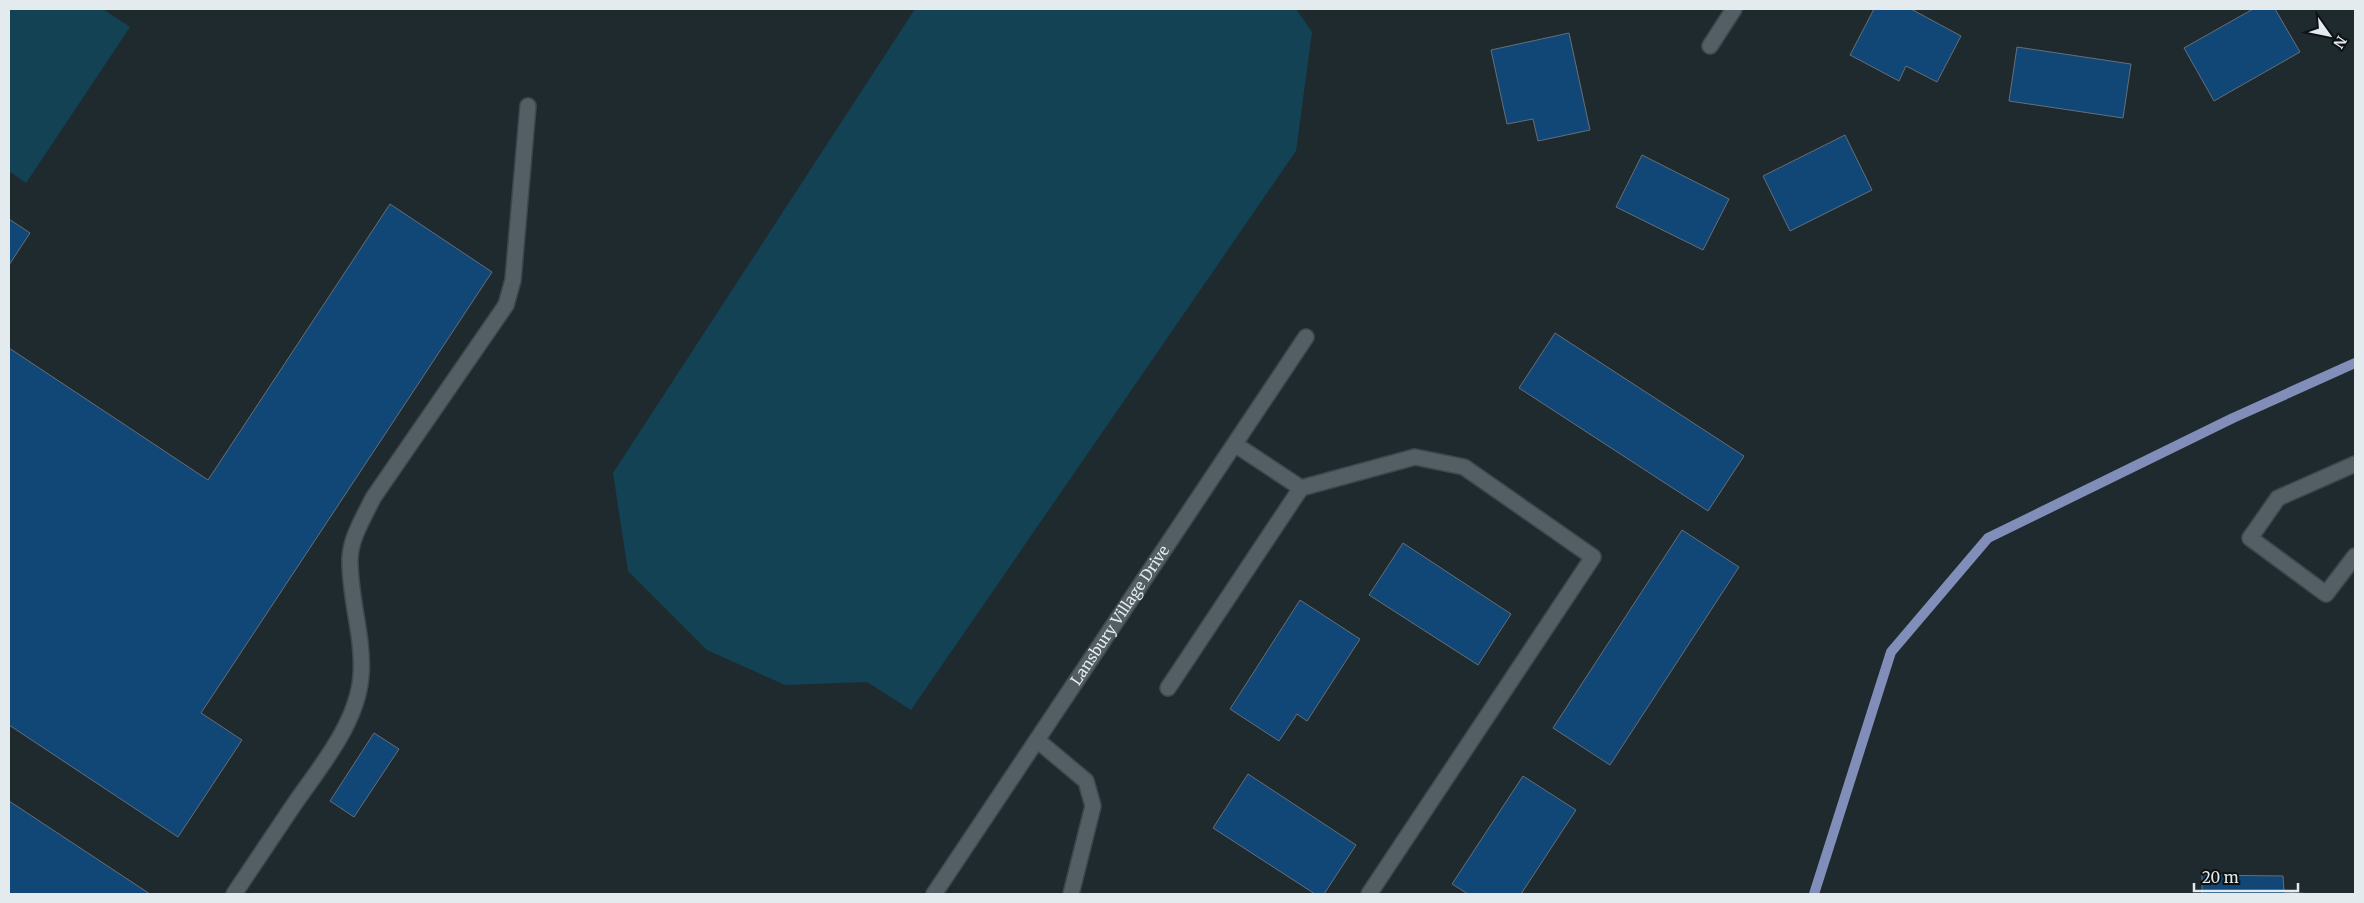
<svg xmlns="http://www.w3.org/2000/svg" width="2364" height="903" font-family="Merriweather,serif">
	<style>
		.green { fill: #134254 }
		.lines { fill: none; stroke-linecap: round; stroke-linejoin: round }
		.stream { stroke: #828eba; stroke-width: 10 }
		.building { fill: #104776; stroke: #666e77 }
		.minor-casing { stroke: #3e474b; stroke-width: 18 }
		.minor { stroke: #535f64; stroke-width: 15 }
		.labels { text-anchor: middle; stroke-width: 4; stroke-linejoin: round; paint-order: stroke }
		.street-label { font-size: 15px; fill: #e4ebee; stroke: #0d1214 }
	</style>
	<rect width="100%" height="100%" fill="#1f2a2f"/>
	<path class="green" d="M9 9H103L130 27 26 183 9 171Z
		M915 9H1296L1312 32 1296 151 911 710 867 682 785 685 707 650 628 571 613 473Z"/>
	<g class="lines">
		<path class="stream" d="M1814 894 1891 652 1988 538 2233 418 2355 363"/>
	</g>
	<path class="building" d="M1874 9H1911L1961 36 1937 82 1906 66 1899 81 1850 55Z
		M2253 9H2275L2300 52 2214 101 2184 48Z
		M1569 33 1590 130 1538 141 1533 119 1507 124 1491 50Z
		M2017 47 2131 64 2123 118 2009 101Z
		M1845 135 1872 190 1790 231 1763 176Z
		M1642 155 1729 199 1703 250 1616 207Z
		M390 204 492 272 201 713 242 740 178 837 9 725V348L208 480Z
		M9 219 30 233 9 265Z
		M1555 333 1744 456 1708 511 1519 388Z
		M1682 530 1739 567 1610 765 1553 728Z
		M1403 543 1511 614 1478 665 1369 595Z
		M1300 600 1360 639 1307 721 1297 714 1279 741 1230 709Z
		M374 733 399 749 354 817 330 801Z
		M1248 774 1356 845 1324 894H1315L1213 828Z
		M1523 776 1576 810 1521 894H1468L1452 884Z
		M9 801 150 894H9Z
		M2202 875 2283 876 2284 892 2313 894H2202Z"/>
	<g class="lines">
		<g class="minor-casing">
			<g id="minor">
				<path d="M1710 46 1734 9"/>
				<path d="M2355 464 2278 498 2250 538 2326 594 2355 556"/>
				<path d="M1301 488 1415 457 1464 467 1593 557 1369 894"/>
				<path d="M1168 688 1301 488 1236 445"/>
				<path d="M1037 740 1086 781 1093 806 1071 894"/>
				<path d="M234 894C253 866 272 837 291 809 318 769 357 725 361 676 364 636 349 598 350 558 351 537 364 517 373 498L506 305 513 280 528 106"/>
				<path id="s1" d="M934 894 1306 337"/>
			</g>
		</g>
		<use href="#minor" class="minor"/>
	</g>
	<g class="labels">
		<g class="street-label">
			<text dy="5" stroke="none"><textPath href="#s1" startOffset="335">Lansbury Village Drive</textPath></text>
		</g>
	</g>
	<rect width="2364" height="903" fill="none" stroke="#e4ebee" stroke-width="20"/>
	<g transform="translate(2329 35) rotate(123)" stroke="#0d1214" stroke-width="4" paint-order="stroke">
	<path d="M0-4L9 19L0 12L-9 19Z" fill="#e4ebee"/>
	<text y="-8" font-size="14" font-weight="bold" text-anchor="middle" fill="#e4ebee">N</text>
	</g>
	<path d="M2194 883v8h104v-8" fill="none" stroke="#e4ebee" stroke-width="2.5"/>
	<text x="2202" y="883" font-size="15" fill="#e4ebee" stroke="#0d1214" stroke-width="4" paint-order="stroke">20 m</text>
</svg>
